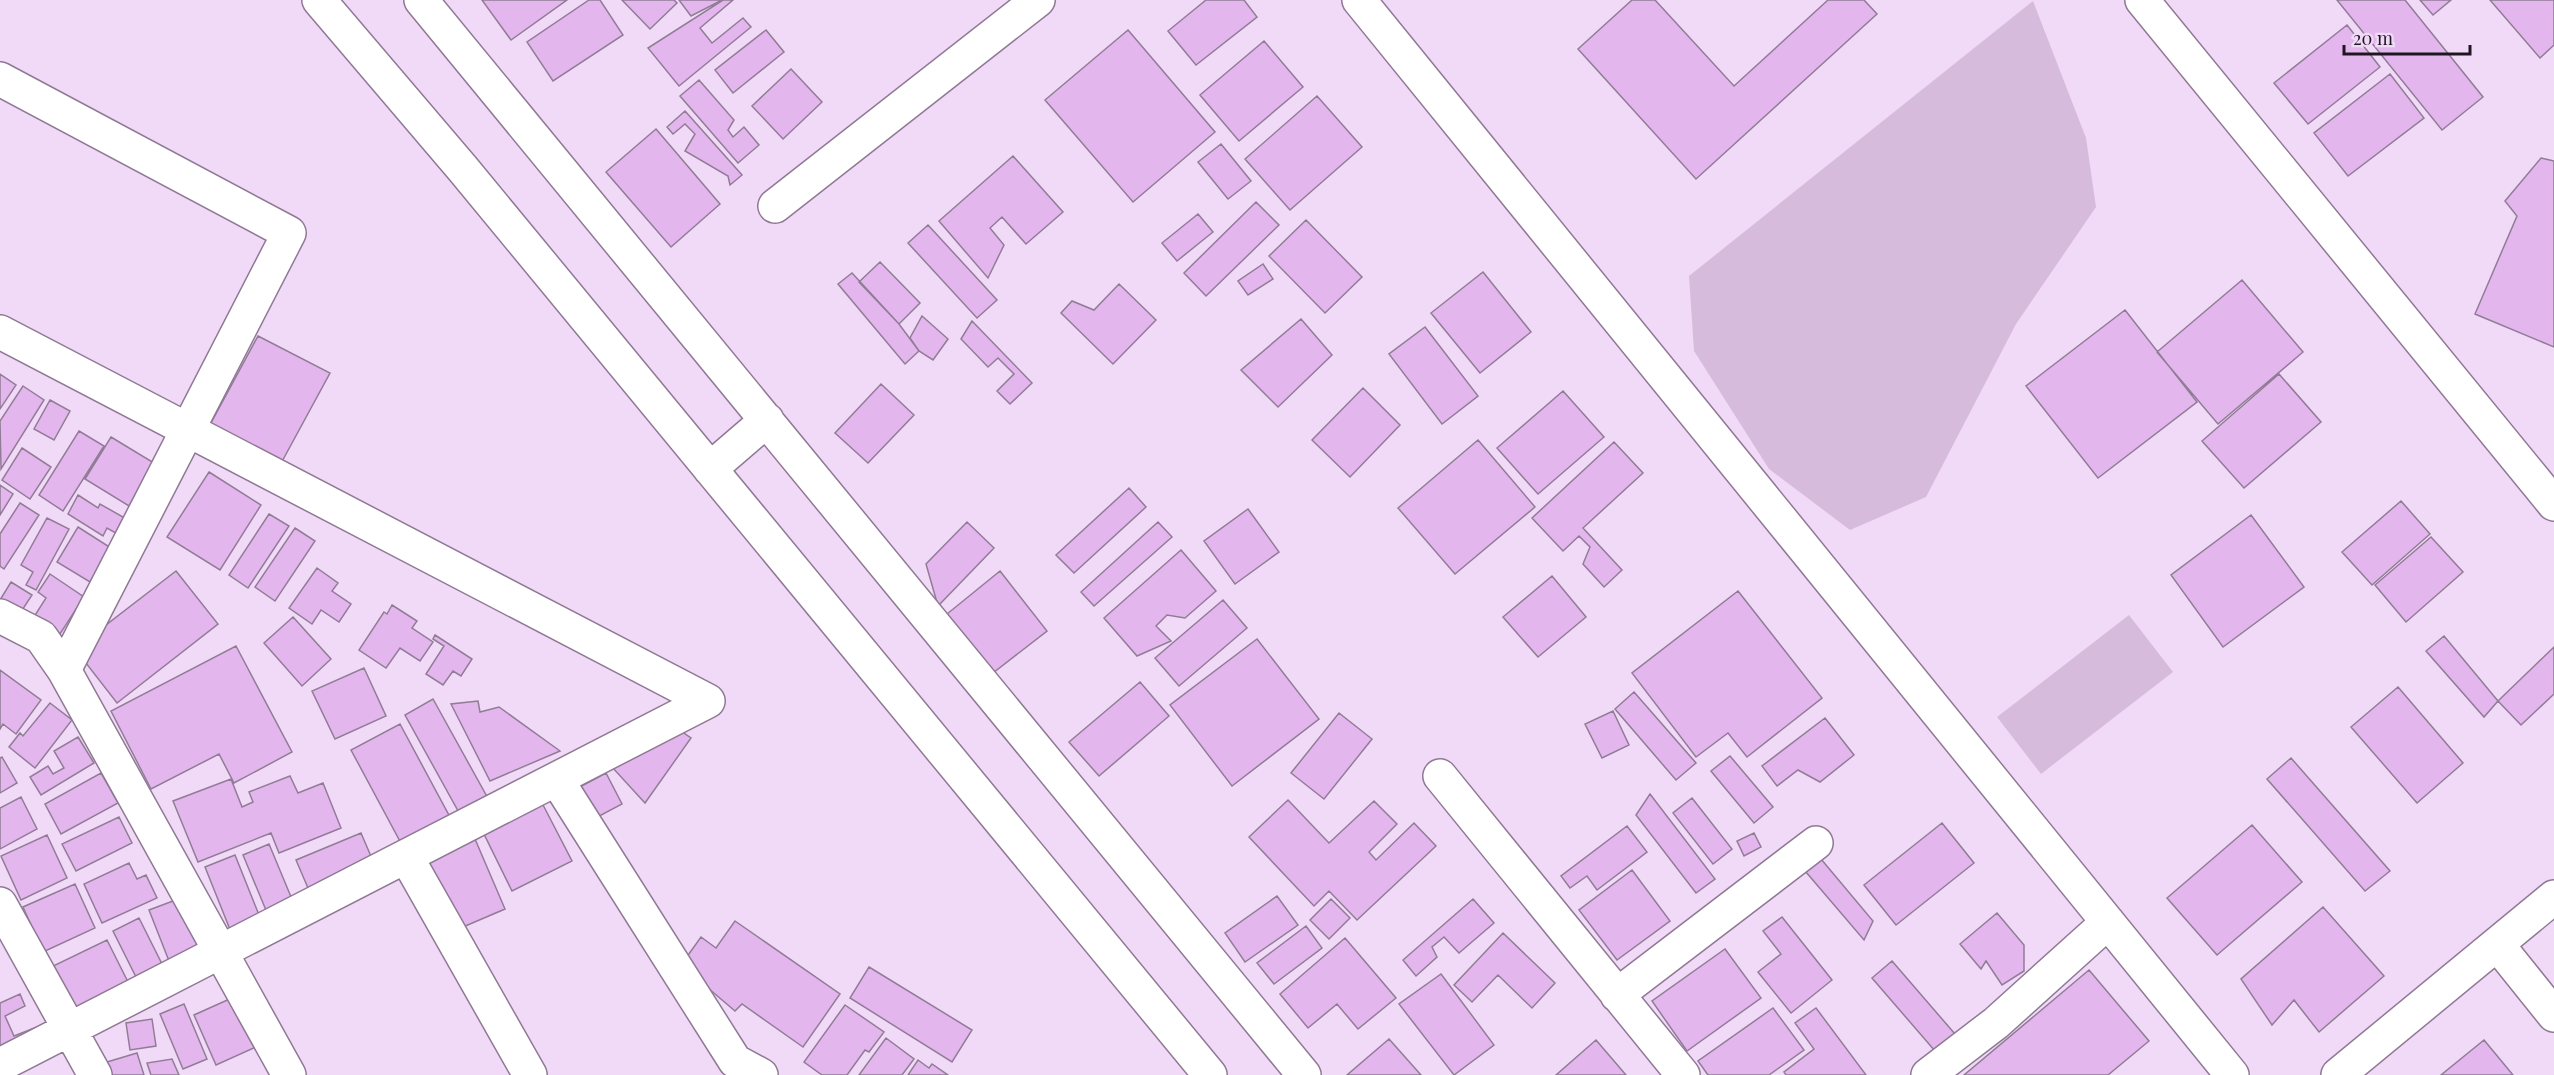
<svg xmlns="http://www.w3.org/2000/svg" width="2554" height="1075" font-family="'Playfair Display',serif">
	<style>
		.green { fill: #d7bbdd }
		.building { fill: #e3b7ee; stroke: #917c96; stroke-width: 1.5 }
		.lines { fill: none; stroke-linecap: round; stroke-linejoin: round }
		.minor-casing { stroke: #8f7994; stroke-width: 36 }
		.tertiary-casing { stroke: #8f7994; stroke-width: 36 }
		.minor { stroke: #fff; stroke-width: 33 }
		.tertiary { stroke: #fff; stroke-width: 33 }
	</style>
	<rect width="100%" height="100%" fill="#f1daf7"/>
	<path class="green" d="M2033 1 2086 138 2096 207 2016 324 1926 497 1850 530 1769 469 1694 351 1689 276Z
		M2129 615 2173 672 2041 774 1997 717Z"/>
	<path class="building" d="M482 0H567L511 40Z
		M589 0H600L623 35 553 81 527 42Z
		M622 0H674L677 3 650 29Z
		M679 0H722L691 16Z
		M723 0H733L700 28 712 43 743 18 751 27 679 86 648 48Z
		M1206 0H1244L1257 17 1196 65 1168 31Z
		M1632 0H1655L1734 86 1828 0H1864L1877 14 1696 179 1578 49Z
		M2337 0H2405L2483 97 2442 130Z
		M2420 0H2451L2433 15Z
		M2490 0H2554V45L2540 58Z
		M2347 25 2380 67 2308 124 2274 83Z
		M766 30 784 52 733 93 715 70Z
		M1128 30 1215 132 1133 202 1045 100Z
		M1264 41 1303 87 1239 141 1200 95Z
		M791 69 822 102 783 139 752 106Z
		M2390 74 2424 118 2348 176 2314 133Z
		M699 80 734 120 728 130 733 137 744 127 759 145 738 163 680 96Z
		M1317 96 1362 147 1290 210 1245 159Z
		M685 111 742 175 730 185 728 176 685 151 695 134 685 124 673 134 667 127Z
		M656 129 720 204 671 247 606 172Z
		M1221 144 1251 181 1228 199 1198 162Z
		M1013 156 1063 212 1026 244 1002 217 990 228 1004 245 988 278 939 221Z
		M2541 158 2554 161V347L2475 314 2517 216 2505 201Z
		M1256 202 1279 225 1206 296 1184 273Z
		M1198 214 1213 232 1177 261 1162 243Z
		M1306 220 1362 277 1325 313 1269 256Z
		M928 225 997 300 977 318 908 243Z
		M880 262 920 303 899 324 859 282Z
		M1263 264 1273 279 1248 295 1238 281Z
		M1483 272 1531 332 1480 373 1431 313Z
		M852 273 899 324 919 351 905 364 838 284Z
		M2242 280 2303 352 2218 424 2157 352Z
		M1119 284 1156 320 1113 364 1061 313 1072 301 1094 310Z
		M2125 310 2197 402 2098 478 2026 386Z
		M922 316 948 339 933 360 919 351 910 338Z
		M1301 319 1332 355 1278 407 1241 370Z
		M972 321 1032 383 1010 404 997 391 1014 374 998 358 988 367 961 339Z
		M1425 327 1478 396 1442 424 1389 354Z
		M258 336 330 373 279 467 211 423Z
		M0 374 16 385 0 409Z
		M2279 374 2321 422 2244 488 2202 441Z
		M881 384 914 415 868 463 835 433Z
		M23 386 44 400 1 469 0 421Z
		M1363 388 1400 425 1350 477 1312 440Z
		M1563 391 1604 437 1538 494 1497 448Z
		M50 400 70 411 54 440 34 429Z
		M79 431 104 446 63 511 39 495Z
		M111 437 154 463 129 506 85 479Z
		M1478 440 1535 507 1455 574 1398 508Z
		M1614 442 1643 473 1583 528 1622 570 1604 587 1583 564 1590 547 1579 536 1563 551 1532 518Z
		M22 448 51 467 30 499 2 480Z
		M209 472 261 505 220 570 167 537Z
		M0 485 13 494 0 515Z
		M1129 488 1146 507 1074 573 1056 555Z
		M78 495 98 508 100 504 130 521 121 536 107 528 103 536 68 514Z
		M2401 501 2430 534 2372 585 2342 552Z
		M20 503 39 515 4 569 0 566V534Z
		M1248 509 1279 552 1235 584 1204 541Z
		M269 514 289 526 248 588 229 575Z
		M2251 515 2304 587 2223 647 2171 575Z
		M47 518 69 529 36 590 26 585 33 572 21 565Z
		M967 522 994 548 938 606 926 564Z
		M1158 522 1172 537 1094 606 1081 592Z
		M78 527 111 548 90 582 57 562Z
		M295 528 315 541 275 601 255 587Z
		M2431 537 2463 572 2406 622 2375 585Z
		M1181 550 1216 591 1185 618 1167 615 1156 626 1171 641 1137 656 1104 618Z
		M317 568 338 583 332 591 351 604 339 622 321 610 312 624 289 608Z
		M176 571 218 624 117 703 75 649Z
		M1000 571 1047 631 993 673 947 614Z
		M50 574 84 597 58 637 32 620 46 598 38 592Z
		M1552 576 1586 617 1538 657 1503 617Z
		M11 582 32 595 19 615 0 600Z
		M1738 591 1822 698 1747 757 1728 733 1696 757 1632 673Z
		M1223 600 1247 628 1179 686 1155 658Z
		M392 605 417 621 412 628 433 642 420 661 400 648 386 668 359 650 384 612 387 614Z
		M293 617 331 659 302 686 264 643Z
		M435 635 472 659 461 676 453 671 443 685 426 674 444 646 433 639Z
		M2444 636 2498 701 2484 717 2426 651Z
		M1257 639 1319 719 1232 786 1170 705Z
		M236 646 292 752 234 783 219 754 151 789 111 711Z
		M2554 647V694L2521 725 2498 701Z
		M364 668 386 716 335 739 312 691Z
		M0 670 41 700 16 734 3 724 0 729Z
		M1140 682 1169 716 1099 776 1069 742Z
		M2398 687 2463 763 2417 803 2351 727Z
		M1634 692 1696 763 1676 780 1615 709Z
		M433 699 490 802 462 818 405 715Z
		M478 701 480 712 499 707 560 751 490 781 451 704Z
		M50 703 72 720 35 768 9 747 20 733 23 736Z
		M1613 711 1629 745 1602 758 1585 724Z
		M1339 713 1372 739 1324 799 1291 773Z
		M1825 718 1854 755 1820 782 1798 770 1777 786 1762 766Z
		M400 724 451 819 402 845 351 750Z
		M672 725 691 738 645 803 611 766Z
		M78 737 94 763 41 795 30 777 48 766 53 774 64 768 54 751Z
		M1730 756 1773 807 1754 823 1711 771Z
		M2 757 17 783 0 793V758Z
		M2291 758 2390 871 2365 891 2267 779Z
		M101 773 118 803 61 834 45 804Z
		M606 773 622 804 590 821 574 790Z
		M290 776 298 793 323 783 341 828 279 853 271 833 198 862 173 801 231 779 242 807 253 802 249 792Z
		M1650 794 1715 879 1696 893 1636 815Z
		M21 797 37 829 0 849V808Z
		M1692 798 1732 849 1713 864 1673 813Z
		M1288 800 1329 843 1374 801 1397 824 1369 852 1376 860 1414 823 1436 846 1357 920 1329 891 1314 906 1249 837Z
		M541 801 572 861 512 891 482 830Z
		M119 817 132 843 76 871 62 844Z
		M1942 823 1974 863 1896 925 1864 885Z
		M2252 825 2302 882 2217 955 2167 898Z
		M1627 826 1647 852 1597 890 1587 876 1570 888 1561 876Z
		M361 833 376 868 311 895 296 860Z
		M1754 833 1761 847 1744 856 1737 841Z
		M47 835 67 878 21 900 1 856Z
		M475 839 505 909 456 930 425 861Z
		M269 844 294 904 268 915 243 855Z
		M235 855 263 925 233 937 205 867Z
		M1821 859 1873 921 1864 940 1806 872Z
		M129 863 137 879 146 875 157 898 102 923 84 884Z
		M1632 870 1670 921 1617 960 1579 910Z
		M75 884 95 928 43 952 23 907Z
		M1277 896 1298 925 1245 962 1225 933Z
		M181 898 203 953 171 966 149 910Z
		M1331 899 1350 918 1329 939 1310 920Z
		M1473 899 1494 923 1459 953 1444 937 1432 947 1437 957 1416 976 1403 960Z
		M2323 907 2384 976 2319 1032 2294 1000 2272 1025 2241 979Z
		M1997 913 2024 945V971L2002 985 1986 961 1981 969 1960 944Z
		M1782 917 1832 980 1791 1013 1758 972 1781 954 1763 931Z
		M139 918 165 970 139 983 113 931Z
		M735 921 840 994 803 1047 742 1004 735 1011 681 965 701 937 716 948Z
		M1306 926 1322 948 1274 984 1257 963Z
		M1503 933 1555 983 1532 1008 1498 975 1472 1002 1454 985Z
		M1345 938 1396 998 1358 1029 1337 1004 1308 1028 1280 994Z
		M107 940 132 990 74 1018 49 968Z
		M1725 949 1761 998 1687 1051 1652 1001Z
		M1892 961 1955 1034 1935 1051 1872 978Z
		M869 967 972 1030 952 1062 850 998Z
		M2089 970 2149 1041 2108 1075H1964Z
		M1441 974 1494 1045 1454 1075 1399 1004Z
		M20 994 25 1006 5 1016 14 1036 37 1027 42 1039 0 1061V1003Z
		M234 997 256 1047 216 1065 194 1015Z
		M184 1004 207 1059 183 1069 160 1014Z
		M845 1005 884 1032 869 1052 865 1050 847 1075H822L804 1062Z
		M1773 1008 1804 1050 1769 1075H1708L1698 1061Z
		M1816 1008 1866 1075H1786L1784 1072 1814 1049 1795 1023Z
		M152 1019 156 1046 130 1050 126 1023Z
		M886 1038 914 1059 902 1075H859Z
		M1389 1039 1421 1075H1347Z
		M1596 1040 1626 1075H1556Z
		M2484 1040 2513 1075H2441Z
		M137 1053 144 1075H111L107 1062Z
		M172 1059 179 1075H151L147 1063Z
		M918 1060 929 1068 932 1064 948 1075H908Z"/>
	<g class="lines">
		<g class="minor-casing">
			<path id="minor" d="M1359 0 2232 1075
				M2142 0 2554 504
				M0 79 289 233 64 670
				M775 206 1038 0
				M0 332 708 701
				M0 616 41 637 64 670 289 1075
				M1440 776 1683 1075
				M557 780 735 1061 761 1075
				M407 858 530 1075
				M0 904 95 1075
				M2497 944 2554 1015
				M1617 995 1816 843
				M0 1065 708 701
				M1928 1075 1996 1023 2108 922
				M2338 1075 2554 897"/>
		</g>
		<g class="tertiary-casing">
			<path id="tertiary" d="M319 0 463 169 1210 1075
				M421 0 1304 1075
				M710 469 767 420"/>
		</g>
		<use href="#minor" class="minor"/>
		<use href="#tertiary" class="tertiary"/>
	</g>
	<path d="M2344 45v9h126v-9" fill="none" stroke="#1e1620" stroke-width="3"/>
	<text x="2353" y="45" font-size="18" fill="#1e1620" stroke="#f1daf7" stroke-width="4.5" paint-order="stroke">20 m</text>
</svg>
